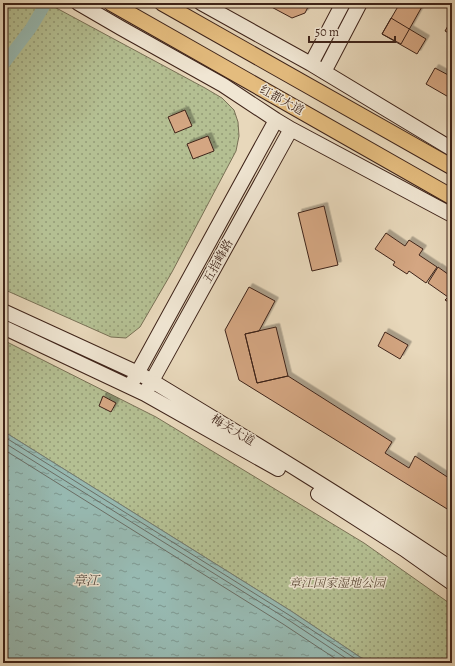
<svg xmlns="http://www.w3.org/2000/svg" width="455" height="666" font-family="Alegreya,'Noto Serif SC',serif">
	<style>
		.park { fill: url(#park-dots); stroke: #797156 }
		.water { fill: url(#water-ripples); stroke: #737d74 }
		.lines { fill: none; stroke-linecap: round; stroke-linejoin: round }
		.shore { stroke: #6a6e65; stroke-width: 1 }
		.canal { stroke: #97b9b1; stroke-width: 12 }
		.building { fill: #d4a682; stroke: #3e2319; filter: url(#shadow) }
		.secondary-casing { stroke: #3e2319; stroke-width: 16 }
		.primary-casing { stroke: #3e2319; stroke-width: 17 }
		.secondary { stroke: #f0e6d3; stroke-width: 14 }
		.primary { stroke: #e4bc7e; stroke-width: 15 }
		.labels { text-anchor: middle; stroke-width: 3; stroke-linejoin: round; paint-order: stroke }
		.street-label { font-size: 12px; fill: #3e2319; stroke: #f0e6d3 }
		.park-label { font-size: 12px; font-style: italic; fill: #5c4a37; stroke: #f0e6d3 }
		.water-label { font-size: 13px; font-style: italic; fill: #54483f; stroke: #f0e6d3 }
	</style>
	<defs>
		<pattern id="park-dots" width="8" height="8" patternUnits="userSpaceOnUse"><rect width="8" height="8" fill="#b4bf92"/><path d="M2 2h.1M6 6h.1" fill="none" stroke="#949b76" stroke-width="1.8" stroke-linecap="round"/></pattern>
		<pattern id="water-ripples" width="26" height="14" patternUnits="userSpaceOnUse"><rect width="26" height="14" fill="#97b9b1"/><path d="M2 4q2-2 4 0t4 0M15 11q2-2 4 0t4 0" fill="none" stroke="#7d968f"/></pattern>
		<filter id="shadow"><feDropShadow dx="3.5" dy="-3.5" stdDeviation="0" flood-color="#0004"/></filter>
	</defs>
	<rect width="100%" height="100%" fill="#e8d8bb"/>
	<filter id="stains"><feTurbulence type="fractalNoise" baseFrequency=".005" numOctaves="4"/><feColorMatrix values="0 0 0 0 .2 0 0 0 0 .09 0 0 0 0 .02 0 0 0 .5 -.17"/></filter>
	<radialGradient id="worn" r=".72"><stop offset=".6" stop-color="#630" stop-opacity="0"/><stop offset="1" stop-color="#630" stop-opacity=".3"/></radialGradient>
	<path class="park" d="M3 3H47L205 88 222 98 234 110 238 122 239 136 236 151 172 272 140 327 126 338 111 337 3 289Z
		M3 340 156 417 364 543 452 605V663H369L291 611 3 431Z"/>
	<path class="water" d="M3 431 291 611 369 663H3Z"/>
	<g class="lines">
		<path class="shore" d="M3 436 289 615 362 663
			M3 442 287 619 353 663
			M3 449 283 624 342 663"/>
		<path class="canal" d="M3 65 31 28 46 3"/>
	</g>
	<path class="building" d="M264 3H297L298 4 299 3H310L305 13 292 18Z
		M400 3H424L401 44 382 34Z
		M391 18 426 39 417 54 382 34Z
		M452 19V35L445 31Z
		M435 68 452 77V99L426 84Z
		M185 110 192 126 175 133 168 117Z
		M208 136 214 151 193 159 187 144Z
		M324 206 338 265 312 271 298 213Z
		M386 233 405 246 409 240 423 249 419 255 437 267 426 283 409 271 407 274 393 265 395 262 375 249Z
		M438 267 452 277V304L445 300 448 297 428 283Z
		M249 287 275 301 259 331 245 334 257 383 288 376 392 442 385 453 409 468 415 456 452 480V512L239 380 225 330Z
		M276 327 288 376 257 383 245 334Z
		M385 332 408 345 400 359 378 346Z
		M103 396 116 403 111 412 99 406Z"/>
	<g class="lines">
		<g class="secondary-casing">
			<path id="secondary" d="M78 3 121 28 223 85 276 120 291 129 452 215
				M201 3 311 64 452 149
				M311 64 343 3
				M324 72 360 3
				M3 311 138 373 152 381C253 442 354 503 452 569
				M3 327 145 394 278 469
				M133 381 276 120
				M148 388 291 129
				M318 494 404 549 452 583"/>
		</g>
		<g class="primary-casing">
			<path id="primary" d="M111 3 452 197
				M162 3 452 167"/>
		</g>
		<use href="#secondary" class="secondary"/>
		<use href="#primary" class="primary"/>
	</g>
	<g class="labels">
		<g class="street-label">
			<text transform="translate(282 100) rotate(29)" y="4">红都大道</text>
			<text transform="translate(218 261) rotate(-61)" y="4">五指峰路</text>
			<text transform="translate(233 430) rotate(31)" y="4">梅关大道</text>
		</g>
		<g class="park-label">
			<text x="337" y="587">章江国家湿地公园</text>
		</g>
		<g class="water-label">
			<text x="86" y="585">章江</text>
		</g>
	</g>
	<rect width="455" height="666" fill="none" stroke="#e8d8bb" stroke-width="16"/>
	<rect x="4" y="4" width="447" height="658" fill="none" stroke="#3e2319" stroke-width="2"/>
	<rect x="8" y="8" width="439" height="650" fill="none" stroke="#3e2319"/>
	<path d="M309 36v6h86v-6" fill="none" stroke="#3e2319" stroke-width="2"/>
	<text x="315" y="36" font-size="12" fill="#3e2319" stroke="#f0e6d3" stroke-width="3" paint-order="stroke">50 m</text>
	<rect width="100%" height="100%" filter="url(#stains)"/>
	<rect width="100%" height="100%" fill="url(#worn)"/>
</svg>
